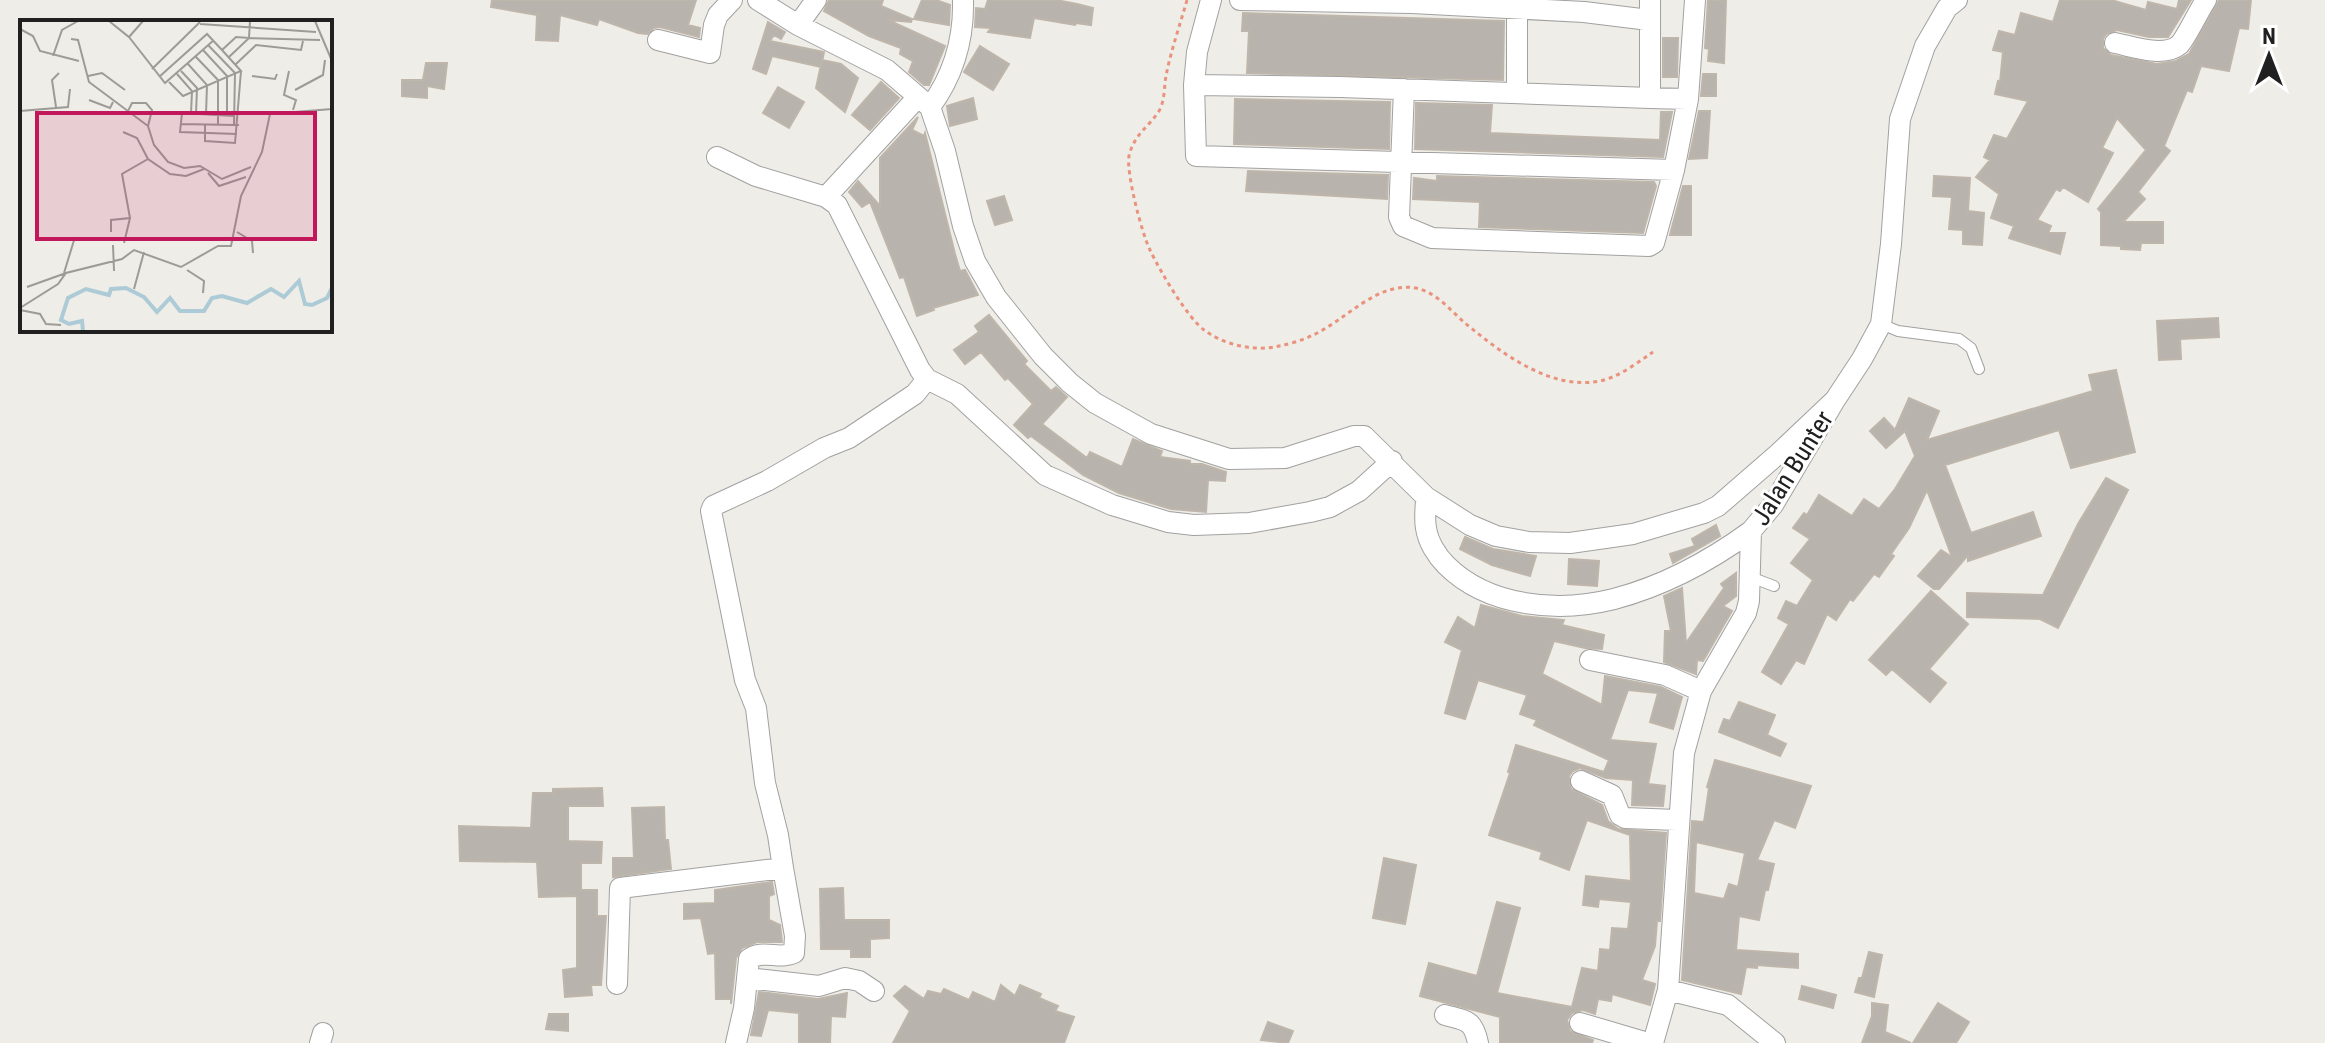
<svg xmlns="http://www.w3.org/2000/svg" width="2325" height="1043" font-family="'Roboto Condensed',sans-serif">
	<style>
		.building { fill: #b8b3ad; stroke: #bfb6ab; stroke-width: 2; fill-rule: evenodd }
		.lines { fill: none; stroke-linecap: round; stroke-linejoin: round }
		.service-casing { stroke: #a1a1a1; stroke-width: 12 }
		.minor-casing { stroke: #a1a1a1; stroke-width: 22 }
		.path { stroke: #e9937e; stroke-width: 3; stroke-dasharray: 4 4; stroke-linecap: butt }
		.service { stroke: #fff; stroke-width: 10 }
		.minor { stroke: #fff; stroke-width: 20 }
		.labels { text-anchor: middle; stroke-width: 6; stroke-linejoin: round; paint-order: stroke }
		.street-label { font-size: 26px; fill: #202020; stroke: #fff }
		.inset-river { fill: none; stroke: #adcad7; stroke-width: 4 }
		.inset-road { fill: none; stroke: #9c9b97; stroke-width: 2 }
		.view { fill: #c2185b; fill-opacity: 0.15; stroke: #c2185b; stroke-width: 4 }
		.inset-edge { fill: none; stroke: #202020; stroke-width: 4 }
	</style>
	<rect width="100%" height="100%" fill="#efede7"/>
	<path class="building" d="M492 0H696L688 25 700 28 699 37 660 27 654 28 647 34 638 33 599 19 597 25 560 15 558 41 536 40 537 15 491 7Z
		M829 0H883L881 6 912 19 911 22 888 20 945 46 929 85H924L909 72 913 61 900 54 901 48 869 36 824 11Z
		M922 0H936L950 5 949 25 914 19Z
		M988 0H1056L1077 4 1093 8 1091 25 1076 23 1075 25 1034 18 1030 38 988 32 991 28 975 27 976 8 985 9Z
		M1708 0H1726L1724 63 1708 61 1709 49 1705 48Z
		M2060 0H2111L2146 10 2148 2 2177 9 2179 0H2191L2168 37H2149L2117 30 2106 34 2103 39V48L2111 55 2157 64 2176 61 2189 54 2219 0H2251L2248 29 2239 28 2229 71 2201 66 2192 92 2187 90 2164 146 2170 151 2138 192 2145 199 2123 222H2163V243H2141L2140 250 2121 249V246L2101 245V212L2098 209 2146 150 2117 118 2102 148 2113 153 2088 202 2063 187 2060 191 2056 189 2037 220 2051 226 2048 233H2065L2060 254 2009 238 2014 226 1991 218 1999 194 1976 177 1990 160 1984 157 1994 135 2007 139 2028 101 1995 94 1998 81 2000 82 2003 52 1993 50 1999 31 2015 35 2021 13 2053 22Z
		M1243 13 1504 21 1503 80 1247 73 1249 31H1242Z
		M768 22 785 32 781 39 774 35 770 41 824 52 821 67 772 56 766 74 753 69Z
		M1663 38H1678L1677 77H1663Z
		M980 46 1009 64 993 90 964 72Z
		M822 60 841 64 858 78 845 112 816 88Z
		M426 63H447L444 89 427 86V98L402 96V80H423Z
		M1703 74H1716V96H1701Z
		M881 82 899 98 870 130 852 115Z
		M778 87 804 102 789 128 763 113Z
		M973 98 977 119 950 126 947 106Z
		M1235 99 1390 102 1389 149 1234 144Z
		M1416 103 1492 105 1490 133 1660 140 1661 112H1672L1663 157 1415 149Z
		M1699 111H1710L1707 158 1689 159Z
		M918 117 912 130 924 136 925 133 955 254 960 271 965 270 978 295 933 308 934 310 917 316 904 277 900 278 870 202 862 207 849 192 858 181 880 206V158Z
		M1248 171 1388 175 1387 199 1246 191Z
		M1437 176 1654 182 1656 186 1643 233 1479 227 1480 202 1413 199 1414 178 1437 181Z
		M1934 176 1970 178 1968 211 1984 213 1982 245 1963 244V230L1949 229 1952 197 1933 196Z
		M1683 186H1691V235H1670Z
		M1004 196 1012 220 995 225 987 201Z
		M989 315 1027 361 1024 364 1051 391 1056 387 1067 397 1042 424 1087 458 1090 452 1122 467 1133 439 1162 451 1160 457 1190 461V464H1202L1226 472 1225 481 1208 480 1206 512 1171 509 1119 493 1083 475 1031 436 1028 438 1014 425 1033 404 1008 378 1005 380 981 352 965 364 954 350 979 332 975 326Z
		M2218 318 2219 337 2180 339 2181 359 2159 360 2157 321Z
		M2116 370 2135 452 2071 468 2059 430 1945 465 1971 533 2033 512 2041 536 1968 561V555L1939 589H1934L1918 576 1941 550 1952 557 1927 490 1909 528 1891 554 1894 556 1879 577 1874 574 1853 601 1850 599 1836 620 1827 614 1804 664 1796 660 1781 684 1762 672 1789 624 1778 618 1786 601 1797 606 1813 580 1791 563 1810 539 1793 528 1804 513 1807 515 1819 495 1852 516 1864 499 1879 509 1895 489 1915 456 1905 431 1886 448 1870 431 1884 418 1895 430 1909 398 1939 411 1927 440 2093 391 2089 375Z
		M2106 478 2128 490 2058 628 2040 619 1967 617V593L2043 595 2078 524Z
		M1716 525 1720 536 1673 563 1670 554 1695 546 1692 539Z
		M1465 537 1493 549 1536 556 1530 576 1492 565 1460 549Z
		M1569 559 1599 561 1597 586 1568 584Z
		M1736 573V596L1723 606 1732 611 1703 661 1697 660 1696 674 1664 662 1665 631H1671L1664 596 1682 588 1686 643 1724 588 1721 584Z
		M1931 591 1968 624 1929 669 1946 683 1930 702 1892 669 1886 675 1869 660Z
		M1481 605 1522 616 1564 620 1562 625 1604 635 1602 649 1585 648 1554 641 1542 674 1602 705 1605 676 1661 687 1682 697 1673 729 1650 722 1658 693 1628 690 1610 740 1656 744 1648 784 1665 786 1663 806 1632 805 1633 780 1606 778 1580 768 1573 771 1569 776 1571 789 1602 805 1608 821 1618 829 1666 833 1660 921H1657L1655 946 1642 980 1655 984 1650 1005 1612 994 1611 1001 1598 999 1595 1014 1583 1010 1572 1013 1567 1020 1570 1031 1593 1040 1592 1043H1500V1017L1420 996 1429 963 1477 976 1497 902 1520 908 1497 993 1572 1007 1582 968 1598 971 1600 949 1610 950 1612 928 1628 929 1631 902 1599 899 1598 907 1583 905 1586 876 1631 881 1630 835 1587 820 1569 870 1540 859 1542 852 1489 835 1510 773 1508 772 1516 745 1604 772 1609 760 1534 725 1537 720 1520 714 1527 695 1478 680 1465 719 1445 713 1462 650 1445 642 1458 617 1475 628Z
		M1739 702 1775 715 1767 735 1786 744 1780 756 1719 732 1724 719 1730 721Z
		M1715 760 1811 786 1795 828 1774 820 1757 860 1774 864 1768 890H1765L1759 920 1739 916 1736 950 1798 954V968L1757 965V968L1746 967 1741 994 1682 980 1692 821 1704 822 1709 788 1707 787ZM1696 842 1745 853 1738 887 1729 884 1724 899 1694 893Z
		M602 788 603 806H568V841L602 842 601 863H581V890H597V916H606L601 985H591L592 995 565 997 563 970 577 968V896L539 897 537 862 460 861 459 826 531 828 533 793H553V789Z
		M664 807 665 840H668L671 869 613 877V858H634L632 808Z
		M1384 858 1416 865 1405 924 1373 918Z
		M772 882 774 894 769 896V920L780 925 782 942H757L742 948 736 958 731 1004V999H716L715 953 708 954 701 918 684 919V904L715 903V890Z
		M843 888 844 920H889V938L870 939V957H851V949H821L820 889Z
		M1869 952 1882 955 1874 997 1855 992 1859 978H1862Z
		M1001 985 1015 996 1020 985 1041 994 1039 998 1058 1006 1055 1011 1074 1017 1064 1043H893L910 1011 894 996 905 986 924 999 928 991 941 994 944 989 969 1000 973 992 995 1002Z
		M1802 986 1836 995 1833 1008 1799 999Z
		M759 992 818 999 847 993 845 1017 831 1016 830 1043H799V1013L768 1010 761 1036 751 1035Z
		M1872 1003 1888 1005 1885 1032 1911 1043H1862L1872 1016Z
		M1938 1003 1969 1022 1956 1043H1913Z
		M549 1014H568V1031L546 1029Z
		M1268 1022 1293 1031 1288 1043 1261 1040Z"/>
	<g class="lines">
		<g class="service-casing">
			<path id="service" d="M1881 324 1898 331 1959 339 1971 348 1979 369
				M1751 584 1753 578 1774 586"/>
		</g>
		<g class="minor-casing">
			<path id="minor" d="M758 0 798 25 887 70 930 107 945 151 963 226 975 261 996 297 1043 356 1070 383 1095 403 1151 434 1229 459 1285 458 1354 436H1364L1426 497 1470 525 1496 536 1529 542 1570 543 1633 534 1704 513 1718 506 1779 453 1835 400
				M1211 0 1197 52 1194 85 1196 156 1674 170
				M1240 0 1412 3 1584 12 1649 20
				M1650 0V98L1688 99
				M798 25 816 0
				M658 40 710 53 714 25 718 15 732 0
				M2115 43C2131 46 2164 58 2179 45 2185 40 2199 10 2206 0
				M1194 85 1340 87 1650 98
				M1404 89 1399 217 1403 226 1432 238 1649 246 1654 243 1674 170 1688 99 1695 0
				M1517 93V0
				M930 107C953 76 964 39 963 0
				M717 157 756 176 826 197 837 205 920 370 927 379 957 394 1045 475 1112 505 1168 522 1194 525 1249 523 1310 512 1330 507 1359 491 1392 461
				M826 197 917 98
				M1426 497C1426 507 1424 518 1426 528 1428 542 1437 556 1446 565 1488 607 1558 613 1614 599 1663 586 1710 561 1751 531
				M1590 660 1665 675 1701 691
				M1581 781 1612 795 1620 815 1625 818 1677 820
				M747 978 819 986 845 978 859 981 874 991
				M617 984 620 888 783 868 778 835 765 783 756 708 745 680 711 511 713 506 767 481 824 448 849 438 915 394 927 379
				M1668 990 1728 1005 1775 1043
				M1445 1015C1466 1021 1473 1019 1478 1043
				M1580 1023 1648 1043
				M320 1043 323 1033
				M736 1043 744 1008 749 959C762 949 780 960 794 953L795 936 783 868
				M1653 1043 1668 990 1684 753 1701 691 1746 613 1749 601 1751 531 1773 505 1835 400 1862 359 1881 324 1891 244 1900 119 1925 46 1947 8 1957 0"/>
		</g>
		<path class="path" d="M1187 0C1180 25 1171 50 1166 76 1164 87 1165 101 1159 111 1149 127 1134 134 1129 156 1126 173 1142 234 1150 250 1160 271 1187 317 1204 330 1224 345 1255 352 1279 346 1290 344 1303 340 1313 335 1345 321 1377 281 1416 288 1436 292 1450 310 1465 323 1500 352 1550 391 1600 381 1619 377 1637 363 1653 352"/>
		<use href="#service" class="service"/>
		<use href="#minor" class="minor"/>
	</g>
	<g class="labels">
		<g class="street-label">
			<text transform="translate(1792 468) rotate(-58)" y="9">Jalan Bunter</text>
		</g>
	</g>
	<g transform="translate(20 20)">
		<rect width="312" height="312" fill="#efede7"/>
		<path class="inset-river" d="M63 311 62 301 49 304 41 300 48 278 66 269 89 275 91 269 106 268 124 277 137 292 150 278 160 291H184L192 278 202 276 227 283 251 269 264 277 279 261 285 284 292 285 307 278 312 268"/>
		<path class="inset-road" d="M89 1 109 17 123 1M295 1 312 41M180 4 296 12M0 9 13 16 20 31 59 41M109 17 145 63 194 20M51 19 58 20 69 62 128 106 134 125 148 142 164 148 180 146 202 159 231 147M188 25 215 53 214 105H219M183 30 207 56V95M33 36 42 10 58 1M176 37 198 60V105M209 37 229 18 300 20M168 44 187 65 186 94M216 44 236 25 281 30 283 21M132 49 180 2M161 51 177 68 176 94M269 51 264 75 276 80 273 90M157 54 172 71 171 94M68 56 82 53 105 70M232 56 255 59 257 54M139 57 187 14 202 30 216 17 229 18 230 1M149 62 163 76 221 51 202 30M275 70 303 55 305 40M69 80 90 88 93 82M36 87 32 60 39 53M0 91 48 87 50 69M107 93 112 83H126L132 90 128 106M214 96 162 93 160 112 217 114M160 104 214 105M185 104V121L215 123 221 51M103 112 117 118 128 139 150 154 166 156 184 149M188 153 199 166 226 157M91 212V200L110 198 102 154 128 139M217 212 232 221 233 233M104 223 110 198M93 225 94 251M167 250 184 261 183 273M44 253 55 217M7 267 46 253M114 269 124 232M0 288 38 264 46 253 102 239 114 230 161 247 198 226H211L221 176 242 132 250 94 312 89M0 290 20 294 26 304 41 305"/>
		<path class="view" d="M17 93H295V219H17Z"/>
		<rect width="312" height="312" class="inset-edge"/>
	</g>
	<g transform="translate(2269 56)" stroke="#ffffff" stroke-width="6" paint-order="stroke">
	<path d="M0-6L14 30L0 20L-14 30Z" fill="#202020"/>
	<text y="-12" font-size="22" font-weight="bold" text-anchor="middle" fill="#202020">N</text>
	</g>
</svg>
